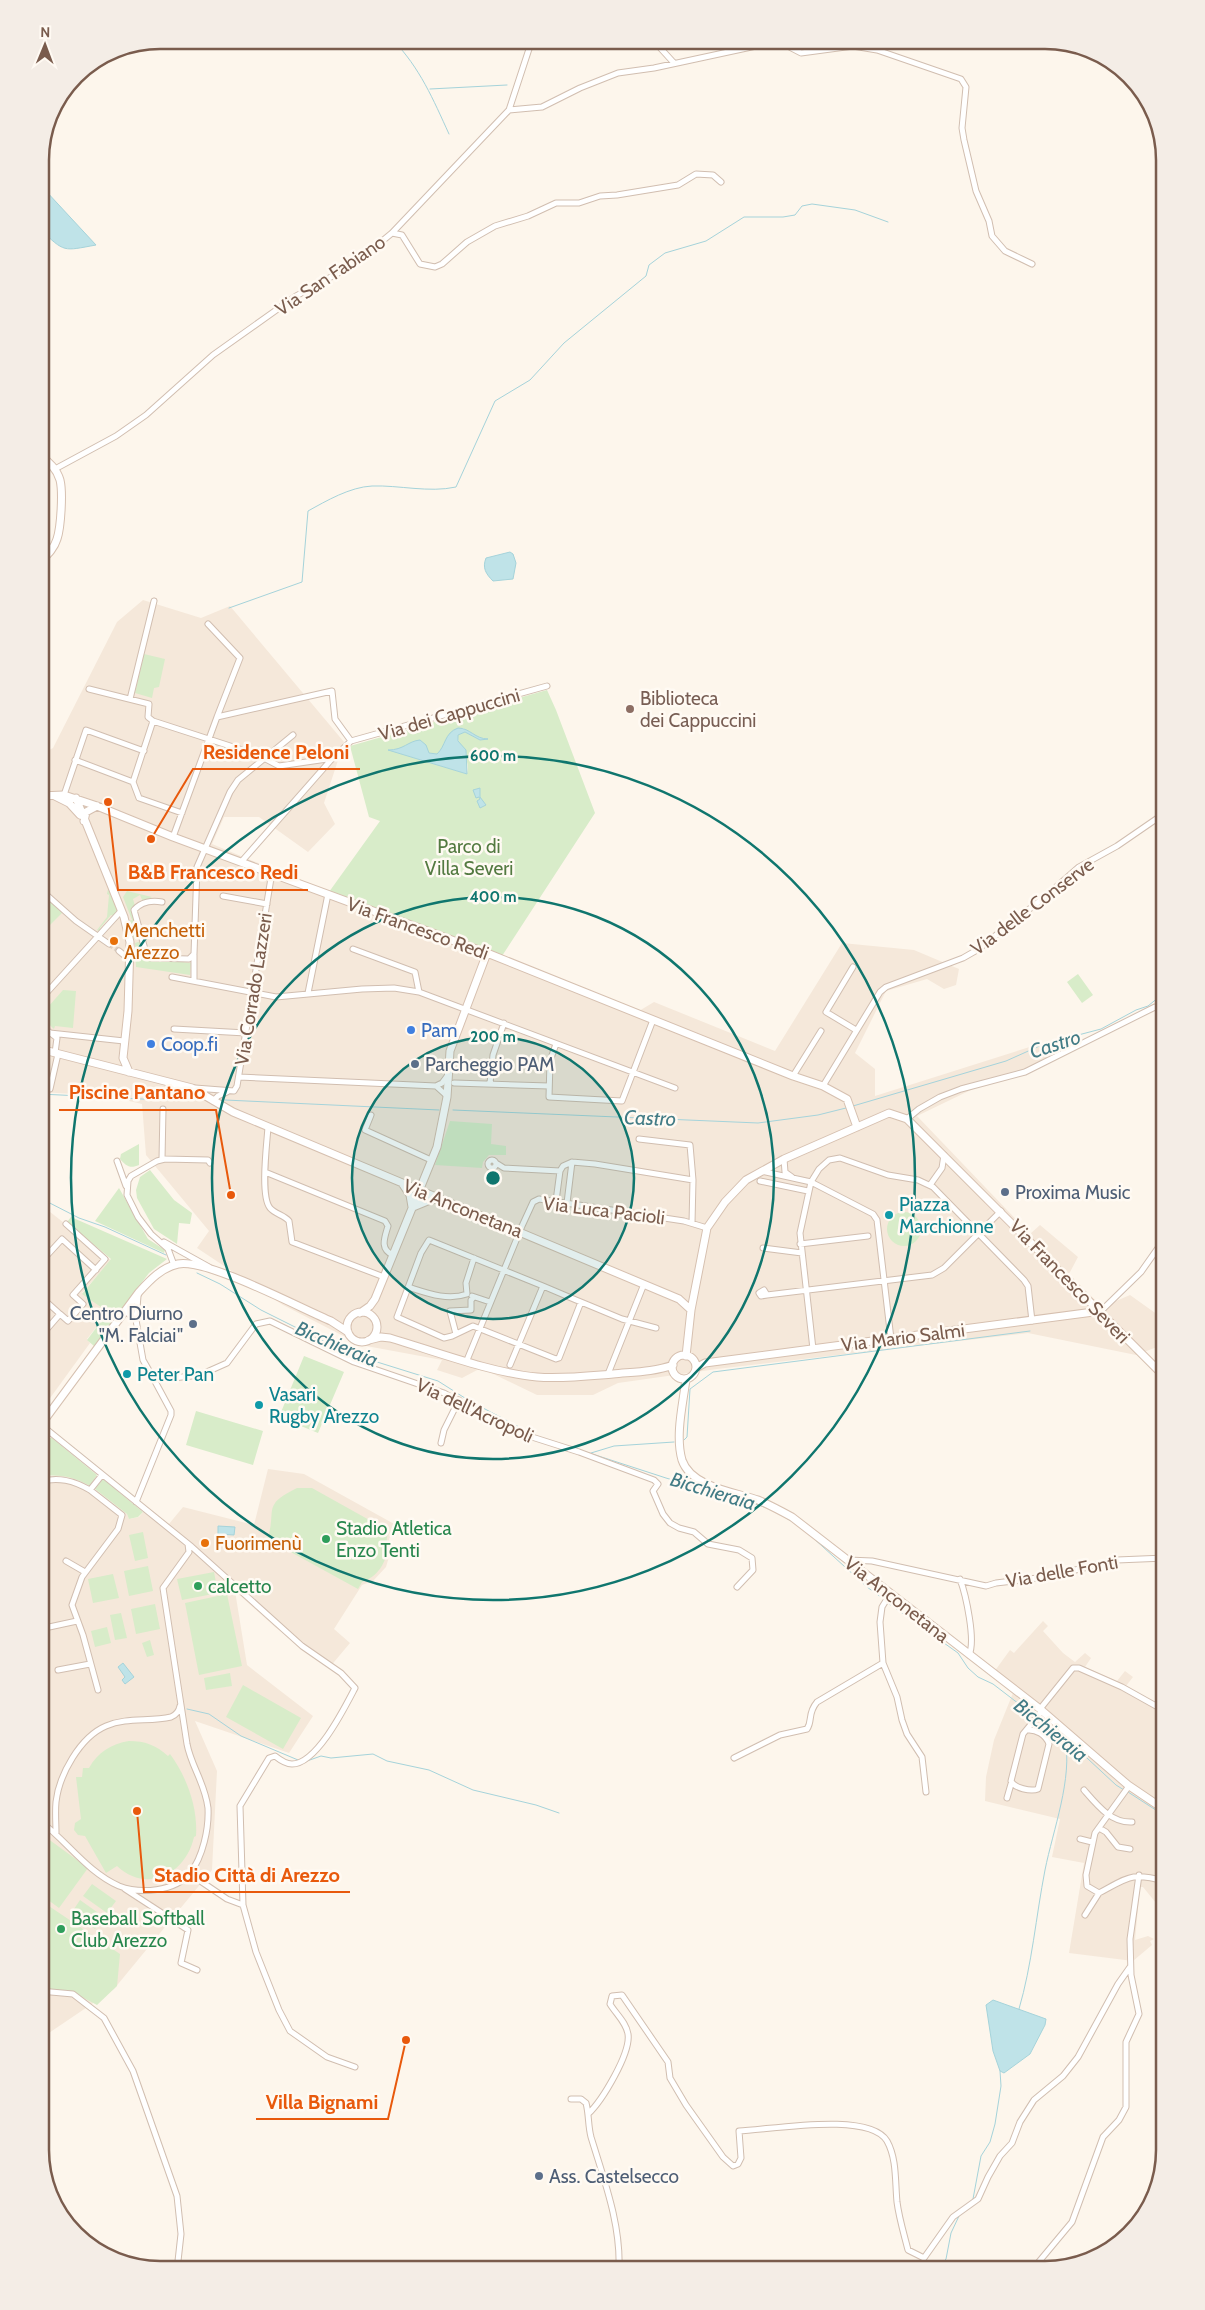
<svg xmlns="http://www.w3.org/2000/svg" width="1205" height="2310" font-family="Cabin,sans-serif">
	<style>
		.residential { fill: #f5e8da }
		.green { fill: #d8ecc9; fill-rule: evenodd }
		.water { fill: #bfe3e8; stroke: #a5d3da }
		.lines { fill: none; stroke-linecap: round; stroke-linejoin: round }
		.stream { stroke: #a5d3da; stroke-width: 1 }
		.street-tunnel { stroke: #dcd0c4; stroke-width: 5; stroke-dasharray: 5 2.5; stroke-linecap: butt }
		.street-casing { stroke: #d1beb0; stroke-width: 7 }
		.secondary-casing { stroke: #d6c0b0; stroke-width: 9 }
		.street { stroke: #fff; stroke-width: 5 }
		.secondary { stroke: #fff; stroke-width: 7 }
		.ring { fill: none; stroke: #0f766e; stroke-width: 2.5 }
		.education-dot { fill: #8d6e63; stroke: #fffaf3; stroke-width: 2 }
		.food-dot { fill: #e8710a; stroke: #fffaf3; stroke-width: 2 }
		.shop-dot { fill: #3f7fe0; stroke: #fffaf3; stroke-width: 2 }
		.service-dot { fill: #5c6f8a; stroke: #fffaf3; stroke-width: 2 }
		.culture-dot { fill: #0f9aa8; stroke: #fffaf3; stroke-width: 2 }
		.leisure-dot { fill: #2e9e5b; stroke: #fffaf3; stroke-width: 2 }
		.labels { text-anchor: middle; stroke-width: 5; stroke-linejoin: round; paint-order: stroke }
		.street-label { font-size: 19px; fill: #7a5c4d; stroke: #fffaf3 }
		.education-label { font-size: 19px; fill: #785e54; stroke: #fffaf3; text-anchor: start }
		.park-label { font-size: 19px; fill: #537a41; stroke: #fffaf3 }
		.food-label { font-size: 19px; fill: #c56008; stroke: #fffaf3; text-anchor: start }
		.shop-label { font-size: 19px; fill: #366cbe; stroke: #fffaf3; text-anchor: start }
		.service-label { font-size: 19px; fill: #4e5e75; stroke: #fffaf3; text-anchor: start }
		.culture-label { font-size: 19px; fill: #0d838f; stroke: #fffaf3; text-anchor: start }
		.leisure-label { font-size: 19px; fill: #27864d; stroke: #fffaf3; text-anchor: start }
		.water-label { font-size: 20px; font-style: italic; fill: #437c86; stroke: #fffaf3 }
		.rim { fill: none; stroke: #7a5c4d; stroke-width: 2.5 }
		.centre { fill: #0f766e; stroke: #fffaf3; stroke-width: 2.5 }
		.ring-label { font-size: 15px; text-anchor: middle; font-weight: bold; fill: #0f766e; stroke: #fffaf3; stroke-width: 5; stroke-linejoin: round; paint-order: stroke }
		.leader { fill: none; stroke: #e8590c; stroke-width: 2 }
		.callout-dot { fill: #e8590c; stroke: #fffaf3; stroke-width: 2 }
		.callout-label { font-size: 20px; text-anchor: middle; font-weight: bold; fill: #e8590c; stroke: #fffaf3; stroke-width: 5; stroke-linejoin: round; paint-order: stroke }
	</style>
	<rect width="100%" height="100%" fill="#fdf6ec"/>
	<path class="residential" d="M143 600 201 618 230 606 344 742 324 803 335 824 308 852 259 817H224L212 844 326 891 639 1011 654 1002 775 1051 842 943 914 950 959 969 956 985 944 989 927 979 886 991 855 1053 875 1069V1096L1074 1033 1085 1045 1043 1066 977 1087 917 1116 1030 1234 1040 1225 1078 1257 1069 1274 1102 1307 1130 1295 1165 1320V1344L1136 1355 1028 1333 717 1369 618 1383 593 1395H537L481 1368 462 1378 437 1370 442 1360 361 1345 283 1305 197 1248 209 1231 146 1155 142 1104 108 1096 40 1092V755L53 748 117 622Z
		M40 1204 111 1260 82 1293 108 1312 87 1339 90 1343 40 1412Z
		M268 1469 304 1474 396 1525 389 1539 391 1550 386 1567 373 1581 362 1585 334 1629 350 1643 329 1668 275 1627 235 1591 247 1665 313 1716 289 1753 195 1721 217 1771 212 1870 114 1989 40 2039V1477L59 1475 76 1478 95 1489 127 1514 129 1519 139 1517 147 1507 169 1524 183 1507 254 1525Z
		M1043 1621 1048 1626 1043 1631 1063 1653 1075 1662 1085 1653 1091 1658 1085 1667 1117 1681 1125 1671 1133 1677 1126 1686 1165 1709V1914L1143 1887H1140L1135 1940 1148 1936 1154 1939 1150 1941 1152 1945 1133 1961 1069 1953 1084 1863 1052 1857 1060 1819 985 1801 986 1777 994 1740 1015 1688 994 1672 1010 1650 1014 1653Z"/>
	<path class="green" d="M144 654 165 659 159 687 154 688 152 698 135 693Z
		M547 690 556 710 595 813 502 956 329 892 380 821 369 817 350 746ZM463 728 478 738 487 739 480 740 465 732 458 735C457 747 471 756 467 774L389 750 401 749 415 741 425 745 429 753 437 754Z
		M108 889 118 911 113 916 111 915 100 928 102 930 100 932 97 930 107 917 109 895 107 894Z
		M40 891 64 911 40 935Z
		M127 891 152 897 143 902 140 895 133 899 135 906 131 908 140 937 134 939 129 921 132 920 123 897Z
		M141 941 143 954 147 958 191 963 190 975 136 967 135 943Z
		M1078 974 1093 995 1082 1003 1067 982Z
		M63 990 76 991 73 1028 55 1026 54 1029 40 1016Z
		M450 1121 492 1124 491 1144 506 1146V1155H489L483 1162 482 1168 435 1165Z
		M139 1144V1165C130 1169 126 1166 120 1159L121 1154Z
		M150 1170 174 1200 192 1213 190 1224 179 1223 177 1244 154 1229 137 1198 136 1190 140 1177Z
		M119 1188 148 1239 165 1250 164 1253 95 1221Z
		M887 1229a17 17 0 1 1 34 0a17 17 0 1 1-34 0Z
		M71 1217 167 1259 149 1273 94 1346 87 1340 108 1312 82 1294 111 1259 67 1222Z
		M304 1356 344 1372 318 1433 279 1417Z
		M196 1411 263 1431 253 1465 186 1445Z
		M47 1438H52L97 1475 90 1486C74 1477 58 1473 40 1477V1443Z
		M103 1479 143 1512 138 1517 129 1519 127 1514 95 1489Z
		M297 1488H312L389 1531C386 1538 387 1540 387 1547 387 1563 377 1577 362 1582L358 1589 267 1539C278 1510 260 1506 297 1488Z
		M143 1532 148 1558 135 1561 129 1535Z
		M148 1566 153 1591 129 1596 124 1571Z
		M214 1572 218 1593 182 1600 177 1579Z
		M113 1574 119 1598 93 1603 88 1579Z
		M227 1594 242 1666 199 1675 185 1603Z
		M155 1604 160 1629 136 1634 131 1609Z
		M121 1613 127 1638 115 1640 110 1615Z
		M107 1627 111 1643 95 1647 91 1631Z
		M150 1640 154 1655 147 1657 142 1643Z
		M230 1673 232 1686 206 1690 204 1678Z
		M243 1685 301 1718 283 1749 226 1717Z
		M129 1741C145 1741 156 1745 168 1756L170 1754C187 1777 198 1808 196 1836L194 1837C186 1874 147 1894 117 1866L106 1873 85 1836 78 1835 74 1830 75 1823 81 1819 76 1777H82L83 1768H89C98 1752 111 1744 129 1741Z
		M40 1833 88 1868 59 1908 40 1894Z
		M92 1884 116 1901 107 1913 83 1896Z
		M40 1900 120 1954 117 1986 97 2005 76 1994 40 1989Z
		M80 1900 104 1917 95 1929 72 1912Z"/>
	<path class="water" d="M45 190 96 245C63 251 65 253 40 229V197Z
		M510 552 513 554 516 563 513 579 493 581C486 574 482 568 486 558Z
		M458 728C470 728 475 739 488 739L480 740 465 732 458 735V741L466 750 467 774 388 750C404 750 408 741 420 740L426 745 429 753 437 754C446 746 444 733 458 728Z
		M480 788V797L486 805 480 808 477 801 480 799 479 797 476 798 473 790Z
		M218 1526 235 1527 234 1535 218 1534Z
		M123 1663 134 1677 125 1684 122 1680 125 1677 118 1667Z
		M993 2000 1046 2019 1045 2025 1030 2054 1004 2073 1000 2071 993 2051 986 2005Z"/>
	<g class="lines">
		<path class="stream" d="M393 40C420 68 433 99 449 134
			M430 89 507 85
			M229 608 302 582 308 511C326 501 350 487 372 486 399 485 429 493 456 487L495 401 530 380 564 343 646 276 649 265 665 253 706 241 744 217H783L795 215 802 206 812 204 855 210 888 222
			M40 1094 162 1100 199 1099
			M225 1100 439 1110
			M853 1106 1006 1061 1044 1044 1101 1029 1136 1010 1148 1006 1165 992
			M453 1110 758 1123 818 1115 846 1108
			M40 1198 79 1218 105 1227 166 1255
			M197 1273 220 1284 261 1310 345 1352 438 1381 468 1400 534 1435
			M684 1440 687 1437 690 1389 713 1372 1030 1331
			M583 1451 666 1478 768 1508
			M591 1453 614 1446 674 1442
			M778 1513 796 1524
			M811 1536 867 1587 885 1600
			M888 1603 958 1653 968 1668 978 1677 993 1684 1036 1717
			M187 1709 209 1714 241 1736 298 1760
			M1039 1719 1073 1745 1116 1785 1124 1790
			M307 1761 321 1756 331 1758 373 1754 387 1761 429 1770 473 1790 536 1805 559 1813
			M1128 1792 1165 1816
			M1019 2009C1032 1965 1036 1916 1045 1870 1053 1830 1073 1778 1065 1739
			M973 2199 981 2156 990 2142 995 2124 1001 2086 1000 2071
			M937 2270 946 2259 951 2233 959 2216"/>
		<path class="street-tunnel" d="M109 944 119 951"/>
		<g class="street-casing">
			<path id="street" d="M653 40 674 63
				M776 40 801 53 853 46 877 50 961 79 966 87 962 128 964 140 976 191 989 221 992 236 1005 251 1032 264
				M509 110 529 49 535 40
				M392 233 402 235 420 264 435 267 442 264 467 242 495 226 528 216 556 203H579L600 196 617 195 678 185 696 174 713 175 721 182
				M55 469 116 436 146 415 213 355 296 296 353 265 392 233 509 110 542 107 580 88 618 73 654 68 756 46 771 40
				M208 624 240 658 217 717
				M89 689 149 704 148 717 153 721 258 755 279 766 327 759 330 761
				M130 699 154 601
				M75 760 133 782 139 798 182 813
				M133 782 153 721
				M64 795 86 730 144 751
				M173 837 217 717 332 691 335 719 351 741
				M242 861 330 761 351 741 547 686
				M40 889 76 921 109 944
				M223 896 267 904
				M162 902C152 900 141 902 134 910L146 953 151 958 189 959 194 954 197 867 230 792 238 780 293 735
				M353 949 415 972 419 992
				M119 951 130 960
				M853 967 826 1012 856 1030
				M172 977 276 997 362 989 394 988 419 992 675 1088
				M194 981V955
				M308 993 328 894
				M40 1000 121 911
				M40 1025 57 1038 55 1053
				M174 1029 246 1033
				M50 1033 124 1041
				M556 1044 550 1061 549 1097 622 1101 653 1020
				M793 1076 821 1031
				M239 1077 436 1086 447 1096
				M454 1083 549 1086
				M490 1083 493 1055 504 1023
				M436 1086 442 1083 448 1075
				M823 1086 880 992 886 987 963 958 977 950 1046 896 1079 867 1117 846 1165 813
				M195 1088 234 1091 237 1086 272 872
				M50 1089 58 1054
				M213 1101 218 1096 227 1092
				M371 1115 365 1130 431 1160
				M907 1119 919 1109 940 1097 961 1089 1025 1072 1155 1007 1165 1010
				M268 1127C267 1143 260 1196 270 1208 275 1214 284 1215 289 1221L292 1242 384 1277
				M639 1139 690 1145 693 1180 692 1223
				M162 1159 163 1109
				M784 1159 785 1172 792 1177
				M488 1164a4 4 0 1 1 8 0a4 4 0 1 1-8 0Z
				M117 1161 126 1186
				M496 1163 504 1168 560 1171
				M761 1171 811 1182 873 1214 877 1220 891 1339
				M265 1172 385 1221 388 1226C385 1237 379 1249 393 1255
				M760 1181 808 1191
				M930 1185 942 1168 944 1155
				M556 1201 560 1171 563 1166 572 1162 595 1164 693 1180
				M567 1203 572 1162
				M164 1242 209 1267
				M800 1244 868 1236
				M763 1248 802 1253
				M40 1263 62 1239 96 1270
				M174 1265 168 1249 151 1234 138 1217 127 1195 128 1181 131 1176 157 1161 165 1159 208 1160 210 1163
				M408 1287C427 1293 447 1301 467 1294L466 1283 474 1258
				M767 1295 761 1296 759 1293 764 1290 767 1295 932 1275 944 1268 1001 1211
				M40 1296 60 1314
				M472 1296 490 1302
				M581 1302 559 1358 556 1359 473 1326 452 1336 444 1338 397 1317 421 1253 429 1240 538 1284 543 1286 576 1300 581 1302 622 1319 656 1328
				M125 1311 136 1320 143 1360 151 1374 173 1378 200 1375 227 1363 256 1324 270 1321 354 1362 444 1393 510 1430 579 1452 654 1480 658 1484 653 1491 663 1514 670 1523 679 1528 694 1532 708 1544 739 1550 752 1558 753 1570 737 1587
				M1101 1311 1141 1272 1165 1238
				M136 1320 138 1296
				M456 1334 450 1311 471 1310V1300L474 1297
				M40 1337 60 1314 68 1321 83 1304 73 1295 105 1259 66 1224
				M813 1349 800 1233 811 1182 819 1169 829 1160 840 1158 888 1175 918 1180 933 1187 1024 1280 1028 1286 1032 1321
				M467 1360 522 1226 533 1202 539 1199 684 1221 707 1228
				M510 1365 543 1286
				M608 1374 644 1284
				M40 1424 192 1547 302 1646 341 1673 355 1688C345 1707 317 1764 292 1764 286 1764 280 1760 275 1756L269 1758 240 1806 243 1905
				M441 1443 444 1430 459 1400
				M40 1482C58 1476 74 1481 90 1490L102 1475
				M90 1490 122 1515 118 1529 82 1577 72 1605 83 1635 98 1690
				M136 1502 171 1415V1411L151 1374
				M848 1560 872 1561 986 1586 996 1583 1046 1577 1117 1560 1165 1558
				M66 1561 85 1572
				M960 1579C966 1595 976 1641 969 1655
				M890 1594 882 1607 880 1622 883 1663 897 1697 902 1720 907 1734 922 1757 926 1792
				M40 1629 77 1621
				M58 1670 90 1664
				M1040 1709 1073 1668H1079L1122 1687 1165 1711
				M1027 1730C1036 1729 1046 1735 1049 1744L1038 1789C1031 1792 1014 1788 1011 1781L1023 1734 1042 1711
				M734 1758 780 1735 807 1729C813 1720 807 1714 817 1702L883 1663
				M1129 1786 1095 1833 1086 1875 1087 1886 1099 1893C1129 1877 1131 1872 1165 1881
				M1084 1790C1097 1805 1111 1823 1132 1822
				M1007 1798 1011 1784
				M40 1821C67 1841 87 1872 119 1886 140 1894 175 1892 190 1873 203 1857 209 1828 208 1808 205 1783 191 1766 187 1744L163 1588 189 1552 188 1544
				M1099 1828 1106 1832 1118 1847 1130 1849
				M56 1833C56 1823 55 1812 56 1802 59 1775 80 1737 106 1726 127 1717 149 1722 171 1717 176 1715 179 1711 180 1706
				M1080 1839 1092 1842
				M190 1874 227 1899 243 1905 256 1952 279 2010 290 2031 327 2057 355 2067
				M125 1889 188 1930 181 1963 197 1970
				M1085 1915 1099 1893
				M40 1991 73 1994 104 2018 133 2071 177 2196 181 2234 177 2270
				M571 2099H581L586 2103C589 2114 588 2126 591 2137 604 2180 621 2224 619 2270
				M588 2114C602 2101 631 2053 628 2034 626 2022 616 2014 610 2004L612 1996 622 1995 668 2062 670 2078 686 2105 723 2157 733 2166 738 2164 741 2158 739 2131C770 2130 869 2111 887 2141 897 2159 895 2182 897 2202 899 2218 904 2234 908 2250L924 2258 953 2217 978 2199 988 2177 1000 2156 1012 2143 1020 2122 1034 2100 1063 2076 1078 2057 1118 1984 1130 1967
				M1032 2270 1072 2222 1103 2137 1119 2120 1126 2107V2042L1139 2014 1131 1975 1130 1939 1139 1875"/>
		</g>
		<g class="secondary-casing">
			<path id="secondary" d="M40 562C47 555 54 549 57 539 61 527 63 492 60 480 57 470 49 461 40 456
				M40 796 64 795 97 806 173 837 487 953 793 1076 823 1086 847 1099 857 1127
				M55 796 69 803 80 815
				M76 798 124 917 130 942 128 1011 123 1058 129 1072
				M84 821 86 812 97 806
				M40 1049 192 1088 233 1112 679 1299 691 1310 686 1356
				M402 1183 410 1195 412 1207
				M413 1207 430 1200 440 1199
				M691 1310 707 1228 725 1202 746 1180 784 1159 889 1113 907 1119 1165 1377
				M347 1327a15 15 0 1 1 30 0a15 15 0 1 1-30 0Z
				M360 1313 370 1306 375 1299 437 1147 447 1097 450 1051 487 953
				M369 1340 381 1337 390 1338C434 1351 492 1373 537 1377 562 1379 588 1376 613 1374 633 1372 654 1372 673 1365
				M672 1367a12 12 0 1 1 24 0a12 12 0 1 1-24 0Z
				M696 1368 705 1363 1101 1311
				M686 1379C683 1404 675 1435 682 1460 691 1487 734 1492 758 1500 770 1505 781 1511 792 1517L1040 1709 1128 1785 1165 1810
				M40 1426 139 1292C150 1280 161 1268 178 1264 206 1258 300 1308 331 1321L348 1332"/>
		</g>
		<use href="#street" class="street"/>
		<use href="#secondary" class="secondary"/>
	</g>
	<circle cx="493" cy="1178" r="141" fill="#0f766e" fill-opacity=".12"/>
	<g class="ring">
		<circle cx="493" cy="1178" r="141"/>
		<circle cx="493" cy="1178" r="281"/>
		<circle cx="493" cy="1178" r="422"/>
	</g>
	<circle class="education-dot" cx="630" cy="709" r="5"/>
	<g class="food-dot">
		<circle cx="114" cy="941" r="5"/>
		<circle cx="205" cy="1543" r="5"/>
	</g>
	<g class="shop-dot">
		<circle cx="411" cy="1030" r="5"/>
		<circle cx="151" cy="1044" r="5"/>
	</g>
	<g class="service-dot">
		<circle cx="415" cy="1064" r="5"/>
		<circle cx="1005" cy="1192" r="5"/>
		<circle cx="193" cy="1324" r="5"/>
		<circle cx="539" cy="2176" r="5"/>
	</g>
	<g class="culture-dot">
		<circle cx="889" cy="1215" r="5"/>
		<circle cx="127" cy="1374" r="5"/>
		<circle cx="259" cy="1405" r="5"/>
	</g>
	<g class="leisure-dot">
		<circle cx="326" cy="1539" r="5"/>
		<circle cx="198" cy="1586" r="5"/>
		<circle cx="61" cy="1929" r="5"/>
	</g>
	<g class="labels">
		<g class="street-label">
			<text transform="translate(330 275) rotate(-34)" y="7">Via San Fabiano</text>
			<text transform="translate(449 714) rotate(-16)" y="7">Via dei Cappuccini</text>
			<text transform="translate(1032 906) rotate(-37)" y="7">Via delle Conserve</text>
			<text transform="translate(418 928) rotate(20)" y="7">Via Francesco Redi</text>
			<text transform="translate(253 989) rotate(-81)" y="7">Via Corrado Lazzeri</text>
			<text transform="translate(463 1208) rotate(22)" y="7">Via Anconetana</text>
			<text transform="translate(604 1210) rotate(7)" y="7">Via Luca Pacioli</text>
			<text transform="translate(1070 1281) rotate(46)" y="7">Via Francesco Severi</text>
			<text transform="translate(903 1337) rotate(-7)" y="7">Via Mario Salmi</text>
			<text transform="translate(475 1410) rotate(25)" y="7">Via dell'Acropoli</text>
			<text transform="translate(1062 1571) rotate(-10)" y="7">Via delle Fonti</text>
			<text transform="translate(897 1599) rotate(38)" y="7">Via Anconetana</text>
		</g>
		<g class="education-label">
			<text x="640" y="705">Biblioteca<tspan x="640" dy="22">dei Cappuccini</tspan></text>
		</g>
		<g class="park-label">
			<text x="469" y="853">Parco di<tspan x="469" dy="22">Villa Severi</tspan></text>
		</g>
		<g class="food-label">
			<text x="124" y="937">Menchetti<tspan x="124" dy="22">Arezzo</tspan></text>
			<text x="215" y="1550">Fuorimenù</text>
		</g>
		<g class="shop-label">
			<text x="421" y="1037">Pam</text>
			<text x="161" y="1051">Coop.fi</text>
		</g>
		<g class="service-label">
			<text x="425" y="1071">Parcheggio PAM</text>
			<text x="1015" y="1199">Proxima Music</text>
			<text x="183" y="1320" text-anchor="end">Centro Diurno<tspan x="183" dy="22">"M. Falciai"</tspan></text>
			<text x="549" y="2183">Ass. Castelsecco</text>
		</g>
		<g class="culture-label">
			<text x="899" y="1211">Piazza<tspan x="899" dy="22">Marchionne</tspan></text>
			<text x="137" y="1381">Peter Pan</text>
			<text x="269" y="1401">Vasari<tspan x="269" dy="22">Rugby Arezzo</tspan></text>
		</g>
		<g class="leisure-label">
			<text x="336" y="1535">Stadio Atletica<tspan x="336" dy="22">Enzo Tenti</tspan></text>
			<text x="208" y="1593">calcetto</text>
			<text x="71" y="1925">Baseball Softball<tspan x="71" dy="22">Club Arezzo</tspan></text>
		</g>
		<g class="water-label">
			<text transform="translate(1055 1044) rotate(-18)" y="7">Castro</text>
			<text transform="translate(650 1118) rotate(2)" y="7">Castro</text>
			<text transform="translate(337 1344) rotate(23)" y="7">Bicchieraia</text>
			<text transform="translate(713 1491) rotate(17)" y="7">Bicchieraia</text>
			<text transform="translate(1051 1730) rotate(39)" y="7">Bicchieraia</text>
		</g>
	</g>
	<path d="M0 0H1205V2310H0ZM160 49H1045A111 111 0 0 1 1156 160V2150A111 111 0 0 1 1045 2261H160A111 111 0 0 1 49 2150V160A111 111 0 0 1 160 49Z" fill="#f4ede6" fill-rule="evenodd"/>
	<path class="rim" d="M160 49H1045A111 111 0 0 1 1156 160V2150A111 111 0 0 1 1045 2261H160A111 111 0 0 1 49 2150V160A111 111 0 0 1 160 49Z"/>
	<circle cx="493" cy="1178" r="8" class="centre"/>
	<g class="ring-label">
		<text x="493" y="761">600 m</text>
		<text x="493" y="902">400 m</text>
		<text x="493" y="1042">200 m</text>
	</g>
	<path class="leader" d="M151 839L193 769H360M108 802L118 890H308M231 1195L216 1110H59M137 1811L144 1892H350M406 2040L388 2119H256"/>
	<g class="callout-dot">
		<circle cx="151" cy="839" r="5"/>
		<circle cx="108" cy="802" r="5"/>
		<circle cx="231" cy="1195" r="5"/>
		<circle cx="137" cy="1811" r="5"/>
		<circle cx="406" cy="2040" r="5"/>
	</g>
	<g class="callout-label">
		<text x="276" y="759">Residence Peloni</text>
		<text x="213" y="879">B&amp;B Francesco Redi</text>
		<text x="137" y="1099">Piscine Pantano</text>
		<text x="247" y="1882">Stadio Città di Arezzo</text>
		<text x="322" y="2109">Villa Bignami</text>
	</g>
	<g transform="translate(45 45) rotate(1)" stroke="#fffaf3" stroke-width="4" paint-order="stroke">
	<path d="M0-4L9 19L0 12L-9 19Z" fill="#7a5c4d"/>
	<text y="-8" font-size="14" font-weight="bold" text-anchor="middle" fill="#7a5c4d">N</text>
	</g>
</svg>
